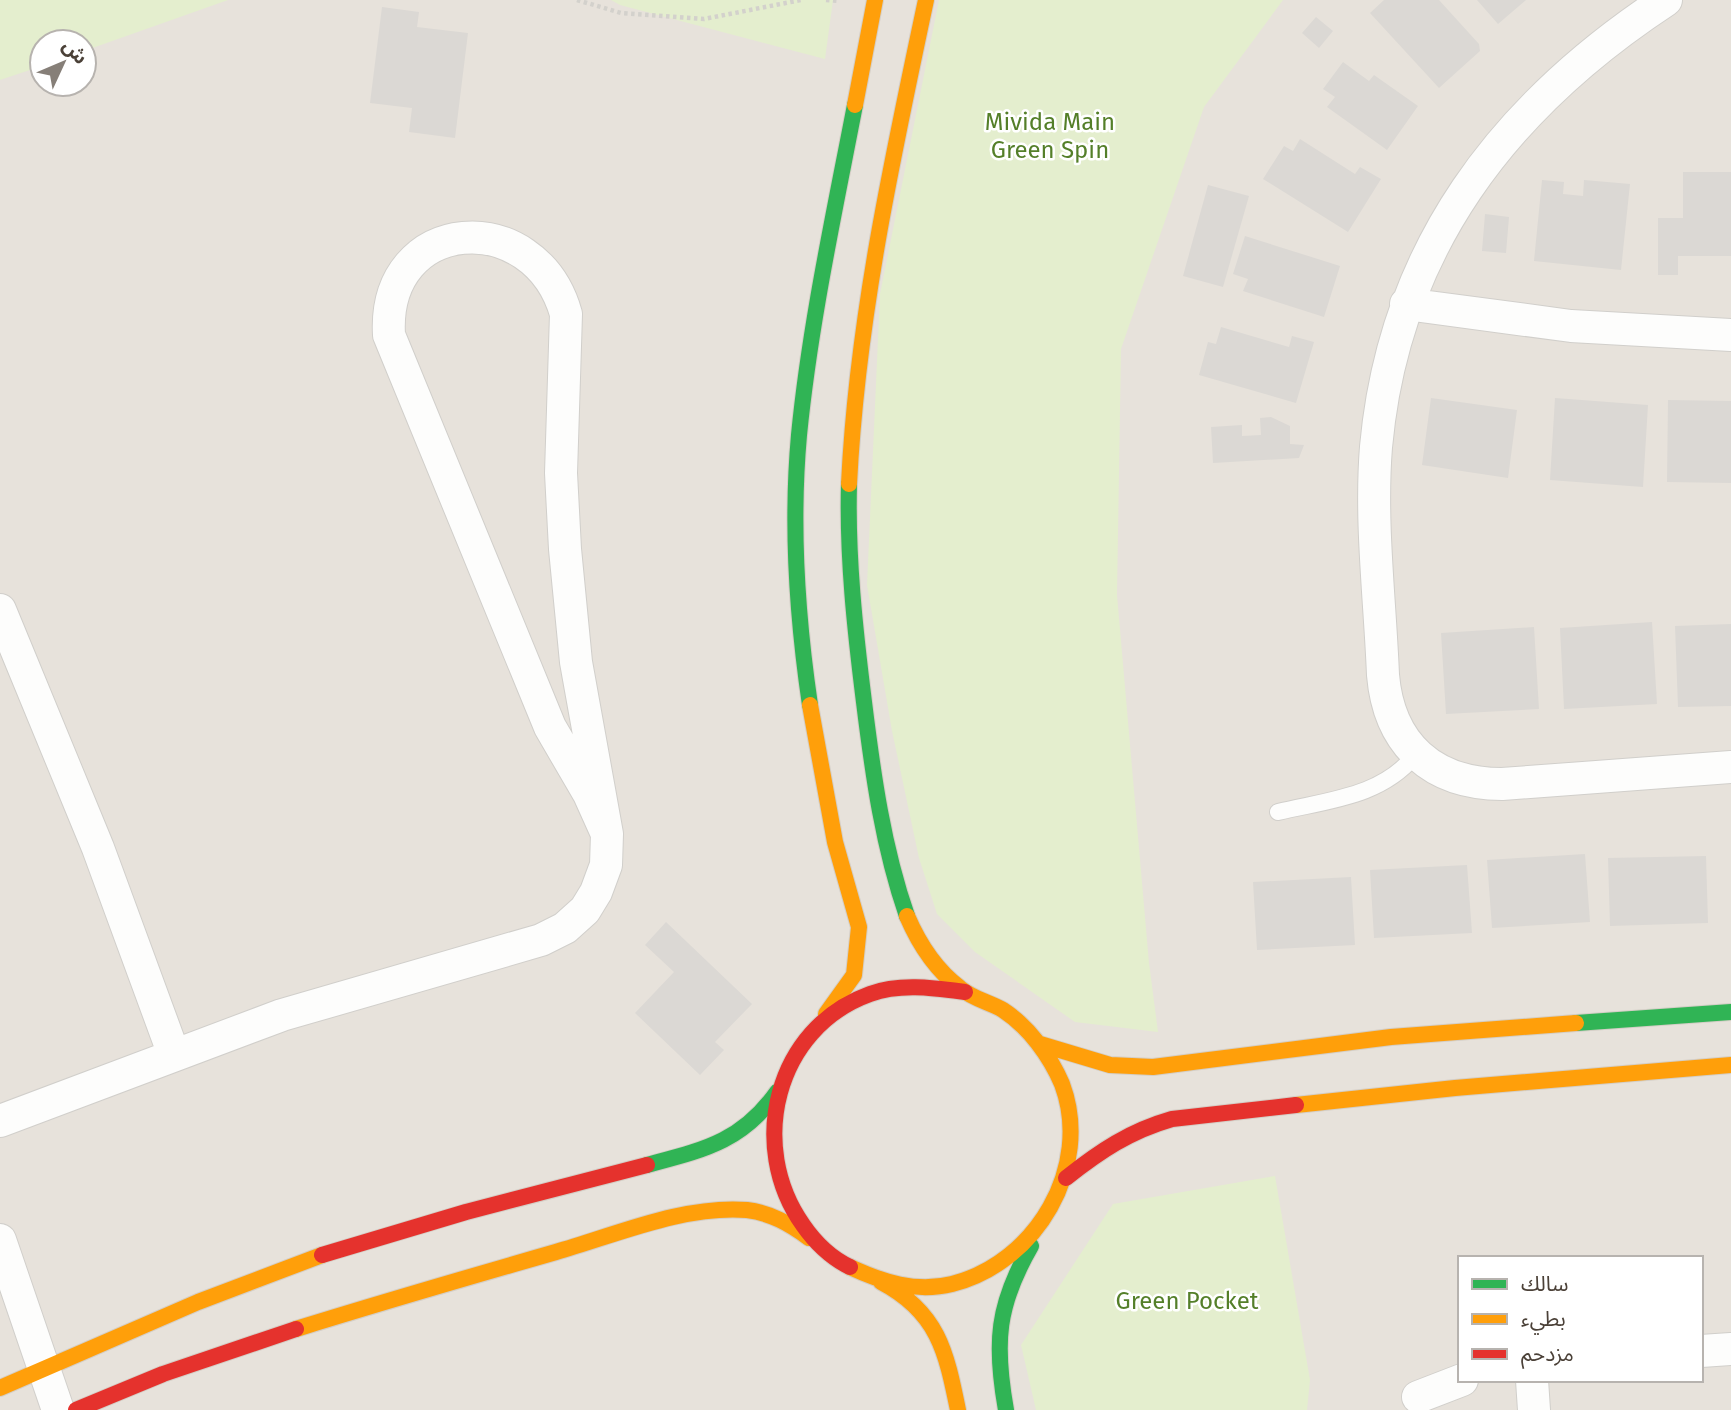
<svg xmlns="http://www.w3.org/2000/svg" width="1731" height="1410" font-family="'Fira Sans','Noto Sans Arabic',sans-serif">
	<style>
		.residential { fill: #e7e2db; fill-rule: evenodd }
		.green { fill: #e4eece }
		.building { fill: #dbd8d4 }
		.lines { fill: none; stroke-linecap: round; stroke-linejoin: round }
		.lane-casing { stroke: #d1cfcb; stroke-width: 18 }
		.street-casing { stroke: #d1cfcb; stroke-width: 34 }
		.fast-casing { stroke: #d4cec6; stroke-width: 18 }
		.slow-casing { stroke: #d4cec6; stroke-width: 18 }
		.jam-casing { stroke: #d4cec6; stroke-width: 18 }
		.path { stroke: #d3d1cc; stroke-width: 4.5; stroke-dasharray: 3.5 3.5; stroke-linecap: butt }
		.lane { stroke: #fdfdfc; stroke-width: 16 }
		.street { stroke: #fdfdfc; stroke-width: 32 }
		.fast { stroke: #30b455; stroke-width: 16 }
		.slow { stroke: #ff9f0a; stroke-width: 16 }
		.jam { stroke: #e5322d; stroke-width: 16 }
		.labels { text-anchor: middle; stroke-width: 5; stroke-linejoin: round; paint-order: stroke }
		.park-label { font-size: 24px; fill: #547f29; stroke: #fff }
	</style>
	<rect width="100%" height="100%" fill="#f3f1ee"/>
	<path class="residential" d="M0 0H1731V1410H0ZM42 42H84V84H42ZM1460 1258H1701V1380H1460Z"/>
	<path class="green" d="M0 0H228L84 51V42H42V66L0 80Z
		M611 0H833L825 59 620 5Z
		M939 0H1283L1204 107 1121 349 1117 595 1149 963 1158 1032 1075 1022 975 952 937 914 919 858 892 731 867 585 880 294Z
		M1275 1176 1310 1380 1307 1410H1036L1021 1345 1113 1204Z"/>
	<path class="building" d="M1384 0H1439L1479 44 1480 51 1439 88 1370 13Z
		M1477 0H1526L1498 24Z
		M382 7 419 12 417 27 468 33 455 138 409 132 412 108 370 103Z
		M1316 17 1333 31 1319 48 1302 33Z
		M1343 62 1369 81 1374 75 1418 106 1387 150 1327 107 1335 97 1323 89Z
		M1300 139 1355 174 1360 167 1381 179 1348 232 1263 179 1284 146 1293 151Z
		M1683 172H1731V256H1678V275H1658V218H1683Z
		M1542 180 1564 182 1563 194 1583 196 1584 180 1630 184 1621 270 1534 261Z
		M1208 185 1249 196 1223 287 1183 276Z
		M1485 214 1509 217 1506 253 1482 251Z
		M1245 236 1340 266 1324 317 1243 291 1248 279 1233 274Z
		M1221 327 1289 347 1292 336 1314 342 1296 403 1199 375 1208 342 1216 344Z
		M1431 398 1517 410 1508 478 1422 465Z
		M1555 398 1648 405 1643 487 1550 480Z
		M1668 400 1731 401V483L1667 482Z
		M1271 417 1290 426V444L1304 445 1299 458 1213 463 1211 427 1242 425V436L1261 435 1260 418Z
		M1652 622 1657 704 1564 709 1560 628Z
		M1731 624V706L1678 707 1675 626Z
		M1534 627 1539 709 1446 714 1441 633Z
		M1585 854 1590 922 1492 928 1487 860Z
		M1706 856 1708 923 1610 926 1608 858Z
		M1467 865 1472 933 1374 938 1370 870Z
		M1351 877 1355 945 1257 950 1253 882Z
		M666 922 752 1004 715 1042 724 1050 700 1075 635 1013 674 972 645 945Z"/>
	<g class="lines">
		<g class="lane-casing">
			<path id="lane" d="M1278 812C1328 800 1382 797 1416 754"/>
		</g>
		<g class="street-casing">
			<path id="street" d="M1666 0C1503 107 1394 249 1376 447 1370 522 1380 600 1383 675 1389 745 1433 784 1502 784L1731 767
				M1406 304 1571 326 1731 335
				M0 610 98 848 174 1055
				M0 1121 282 1015 541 940 565 928 585 910 596 892 606 865 607 834 576 662 565 549 561 473 566 314C535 204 382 214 389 335L550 727 589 794 607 834
				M0 1240 58 1410
				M1701 1351 1731 1349
				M1532 1380 1534 1410
				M1418 1397 1462 1380"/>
		</g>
		<g class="fast-casing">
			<path id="fast" d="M849 484C847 557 855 630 864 702 873 775 883 847 907 916
				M810 705C797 617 791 524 799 435 810 324 834 214 855 105
				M1576 1023 1731 1012
				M647 1165C703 1150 742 1142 777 1092
				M1006 1410C994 1343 997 1305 1031 1246"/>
		</g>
		<g class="slow-casing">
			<path id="slow" d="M855 105 875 0
				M849 484C857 320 892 160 926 0
				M810 705 835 842 859 927 854 975 826 1014
				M1040 1044 1110 1065 1153 1067 1391 1037 1576 1023
				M1296 1105 1455 1088 1731 1065
				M850 1267C882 1282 916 1293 952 1284 1036 1263 1093 1167 1062 1084 1050 1056 1029 1027 1003 1010 989 1002 973 999 960 988 936 970 919 944 907 916
				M881 1282C938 1312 946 1351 958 1410
				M296 1329C383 1302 469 1277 556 1252 616 1235 683 1205 747 1210 771 1213 790 1224 809 1238
				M0 1388 198 1302 322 1255"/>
		</g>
		<g class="jam-casing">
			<path id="jam" d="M1066 1178C1100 1151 1130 1131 1172 1119L1296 1105
				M322 1255 466 1212 647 1165
				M850 1267C831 1258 814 1241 803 1225 747 1146 775 1028 870 994 900 983 934 988 965 992
				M76 1410 163 1374 296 1329"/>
		</g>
		<path class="path" d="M577 0 621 13 704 19 801 0
			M826 0 839 1"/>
		<use href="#lane" class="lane"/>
		<use href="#street" class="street"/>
		<use href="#fast" class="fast"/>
		<use href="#slow" class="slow"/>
		<use href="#jam" class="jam"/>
	</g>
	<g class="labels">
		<g class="park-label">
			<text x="1050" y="130">Mivida Main<tspan x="1050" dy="28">Green Spin</tspan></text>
			<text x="1187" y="1309">Green Pocket</text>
		</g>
	</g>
	<rect x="1458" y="1256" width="245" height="126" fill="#ffffff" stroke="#b7b3af" stroke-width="2"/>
	<rect x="1472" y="1279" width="35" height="10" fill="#30b455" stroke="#b7b3af" stroke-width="2"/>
	<text x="1521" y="1291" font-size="21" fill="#4b4138">سالك</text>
	<rect x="1472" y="1314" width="35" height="10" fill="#ff9f0a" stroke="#b7b3af" stroke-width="2"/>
	<text x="1521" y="1326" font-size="21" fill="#4b4138">بطيء</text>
	<rect x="1472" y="1349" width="35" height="10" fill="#e5322d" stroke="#b7b3af" stroke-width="2"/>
	<text x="1521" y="1361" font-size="21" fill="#4b4138">مزدحم</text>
	<g transform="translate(63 63) rotate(46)"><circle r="33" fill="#ffffff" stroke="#b7b3af" stroke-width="2"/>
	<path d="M0-5L12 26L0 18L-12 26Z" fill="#867f78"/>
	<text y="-10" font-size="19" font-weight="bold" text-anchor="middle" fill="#4b4138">ش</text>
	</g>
</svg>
